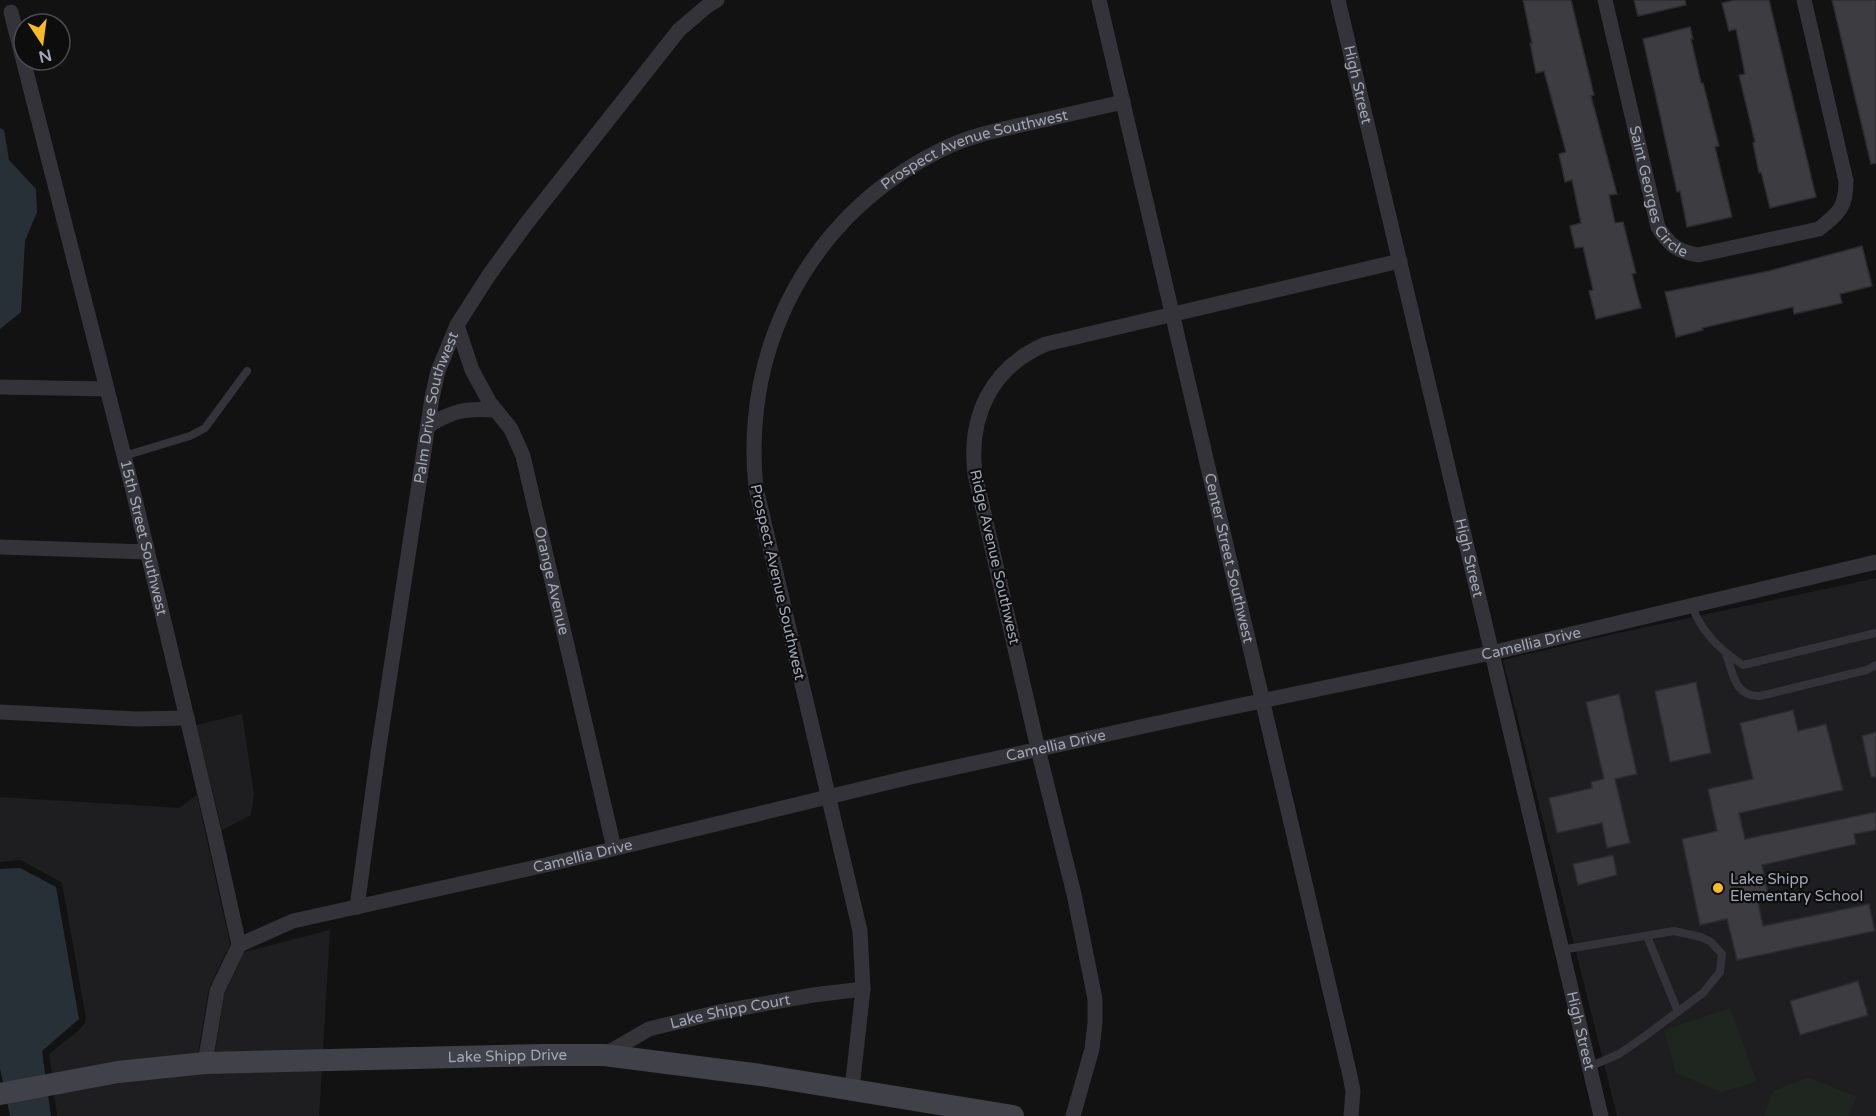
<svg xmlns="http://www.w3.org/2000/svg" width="1876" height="1116" font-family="'Varela Round',sans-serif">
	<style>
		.built { fill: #1e1e20 }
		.green { fill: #1e261f }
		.water { fill: #283037 }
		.building { fill: #3c3c41; stroke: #2c2c30; stroke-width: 1.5 }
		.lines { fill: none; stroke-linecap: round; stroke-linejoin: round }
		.lane { stroke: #333339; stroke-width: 8 }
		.street { stroke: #333339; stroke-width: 15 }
		.secondary { stroke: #414249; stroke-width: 22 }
		.poi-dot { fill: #f9bb24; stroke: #0d0d0e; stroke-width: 2 }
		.labels { text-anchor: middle; stroke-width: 4.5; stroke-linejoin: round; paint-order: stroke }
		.street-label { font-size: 15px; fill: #a2a7b5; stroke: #0d0d0e }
		.poi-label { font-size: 15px; fill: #a2a7b5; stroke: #0d0d0e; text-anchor: start }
	</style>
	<rect width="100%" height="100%" fill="#121213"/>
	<path class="built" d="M1876 578V1116H1617L1503 660 1614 634Z
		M242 714 254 794 251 815 222 830 196 725Z
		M197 795 230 944 209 988 198 1054 52 1075 49 1054 78 1031 85 1023 86 1018 62 883 21 860 0 862V797L179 808Z
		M330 930 323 1051 215 1053 224 995 244 952Z
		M322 1069 319 1116H57L54 1093 155 1075Z"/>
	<path class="green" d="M1730 1008 1757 1082 1721 1092 1676 1073 1664 1030Z
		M1808 1077 1857 1097 1848 1116H1764L1773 1091Z"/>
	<path class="water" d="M0 128 4 130 9 160 36 189 37 212 25 241 21 312 0 329Z
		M20 868 56 887 79 1019 42 1051 51 1116H10L0 1068V869Z"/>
	<path class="building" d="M1523 0H1571L1594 95 1591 96 1617 194 1609 195 1615 223 1623 222 1636 273 1632 274 1641 308 1596 319 1589 291 1593 290 1583 247 1575 248 1570 226 1581 223 1572 180 1565 182 1559 154 1566 152 1544 71 1536 73 1530 43H1532Z
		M1634 0H1685L1686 5 1638 16Z
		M1735 0H1769L1816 197 1770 208 1761 172 1759 173 1753 143 1755 142 1739 75 1745 74 1736 29 1729 31 1722 3Z
		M1832 0H1876V163L1871 164Z
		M1690 27 1693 39H1691L1701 83H1703L1719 146 1715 147 1732 217 1687 227 1680 191 1677 192 1643 39Z
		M1862 246 1872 286 1840 294 1842 303 1794 314 1793 307 1702 328 1703 330 1676 337 1665 292 1769 271Z
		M1696 682 1711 753 1670 762 1655 691Z
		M1619 694 1637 774 1615 779 1630 843 1607 848 1602 823 1557 833 1549 798 1592 788 1591 782 1604 779 1586 702Z
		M1793 710 1798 731 1826 724 1843 790 1739 813 1745 839 1876 812V830L1854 834 1856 844 1762 865 1768 894 1757 897 1763 926 1869 904 1875 931 1737 960 1727 919 1700 925 1682 839 1717 831 1708 789 1753 779 1740 723Z
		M1876 732V777H1871L1862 736Z
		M1613 855 1617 875 1578 885 1573 864Z
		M1858 981 1868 1015 1800 1035 1790 1001Z"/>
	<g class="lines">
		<path class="lane" d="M124 456 190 436 205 428 247 371
			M1692 606C1701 631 1721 651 1743 665L1876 633
			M1726 654C1733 674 1735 697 1760 696L1850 674 1867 670 1876 665
			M1647 936 1678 1012
			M1561 950 1674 931 1701 937 1711 942 1722 954 1720 972 1703 993 1641 1039 1619 1054 1589 1067"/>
		<g class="street">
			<path id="s1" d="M1099 0 1350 1076 1353 1091 1351 1116"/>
			<path id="s2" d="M1338 0 1601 1116"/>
			<path id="s3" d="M1605 0 1658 227C1670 246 1677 251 1698 255L1819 229C1840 212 1846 207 1846 181L1804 0"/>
			<path id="s4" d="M11 12 134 495 214 832 239 945 217 991 205 1063"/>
			<path id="s5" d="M457 325 472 370 490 403 511 429 523 456 614 848"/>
			<path d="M0 387 107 389"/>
			<path d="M428 426C453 410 467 408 496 410"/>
			<path d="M0 547 147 552"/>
			<path d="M0 712 136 719 187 718"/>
			<path id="s6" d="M357 907 378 753 432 398 438 371 457 325 489 275 526 224 679 30 706 7 717 0"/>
			<path id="s7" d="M239 945 293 921 550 864 911 777 1204 713 1491 653 1876 562"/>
			<path id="s8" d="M604 1055 649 1029 661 1026 719 1012 813 995 863 989"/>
			<path id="s9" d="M852 1089 863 989 860 931 756 488C741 346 811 215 939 151 967 136 999 130 1030 123 1061 116 1092 109 1123 102"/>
			<path d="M1073 1116 1092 1049 1095 1023V999L1074 894 1038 749 975 474C968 417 991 367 1046 344L1400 261"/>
		</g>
		<path class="secondary" id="s10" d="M0 1094 118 1072 205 1063 544 1055H604L761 1075 1013 1116"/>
	</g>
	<circle class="poi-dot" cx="1718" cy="888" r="6"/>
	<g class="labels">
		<g class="street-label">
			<text dy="5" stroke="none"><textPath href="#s2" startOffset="87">High Street</textPath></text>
			<text dy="5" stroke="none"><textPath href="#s9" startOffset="1056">Prospect Avenue Southwest</textPath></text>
			<text dy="5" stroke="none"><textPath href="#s3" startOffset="201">Saint Georges Circle</textPath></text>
			<text dy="5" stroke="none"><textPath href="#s6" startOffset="506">Palm Drive Southwest</textPath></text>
			<text dy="5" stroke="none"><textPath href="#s4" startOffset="542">15th Street Southwest</textPath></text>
			<text transform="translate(995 557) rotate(77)" y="5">Ridge Avenue Southwest</text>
			<text dy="5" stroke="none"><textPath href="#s1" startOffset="573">Center Street Southwest</textPath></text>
			<text dy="5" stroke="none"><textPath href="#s2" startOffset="573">High Street</textPath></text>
			<text dy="5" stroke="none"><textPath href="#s5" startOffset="276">Orange Avenue</textPath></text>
			<text transform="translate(778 582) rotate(77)" y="5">Prospect Avenue Southwest</text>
			<text dy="5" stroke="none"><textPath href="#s7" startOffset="1328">Camellia Drive</textPath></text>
			<text dy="5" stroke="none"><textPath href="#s7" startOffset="842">Camellia Drive</textPath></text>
			<text dy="5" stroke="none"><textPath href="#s7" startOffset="356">Camellia Drive</textPath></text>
			<text dy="5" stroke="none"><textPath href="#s8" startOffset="135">Lake Shipp Court</textPath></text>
			<text dy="5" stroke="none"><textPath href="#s2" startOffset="1059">High Street</textPath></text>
			<text dy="5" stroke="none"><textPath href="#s10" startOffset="510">Lake Shipp Drive</textPath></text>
		</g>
		<g class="poi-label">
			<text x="1730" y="884">Lake Shipp<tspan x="1730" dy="17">Elementary School</tspan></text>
		</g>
	</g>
	<g transform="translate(42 42) rotate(167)"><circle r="28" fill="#0d0d0e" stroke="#494b51" stroke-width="1.5"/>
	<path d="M0-4.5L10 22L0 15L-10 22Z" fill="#f9bb24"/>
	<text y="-9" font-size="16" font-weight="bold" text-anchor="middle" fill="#a2a7b5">N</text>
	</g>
</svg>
